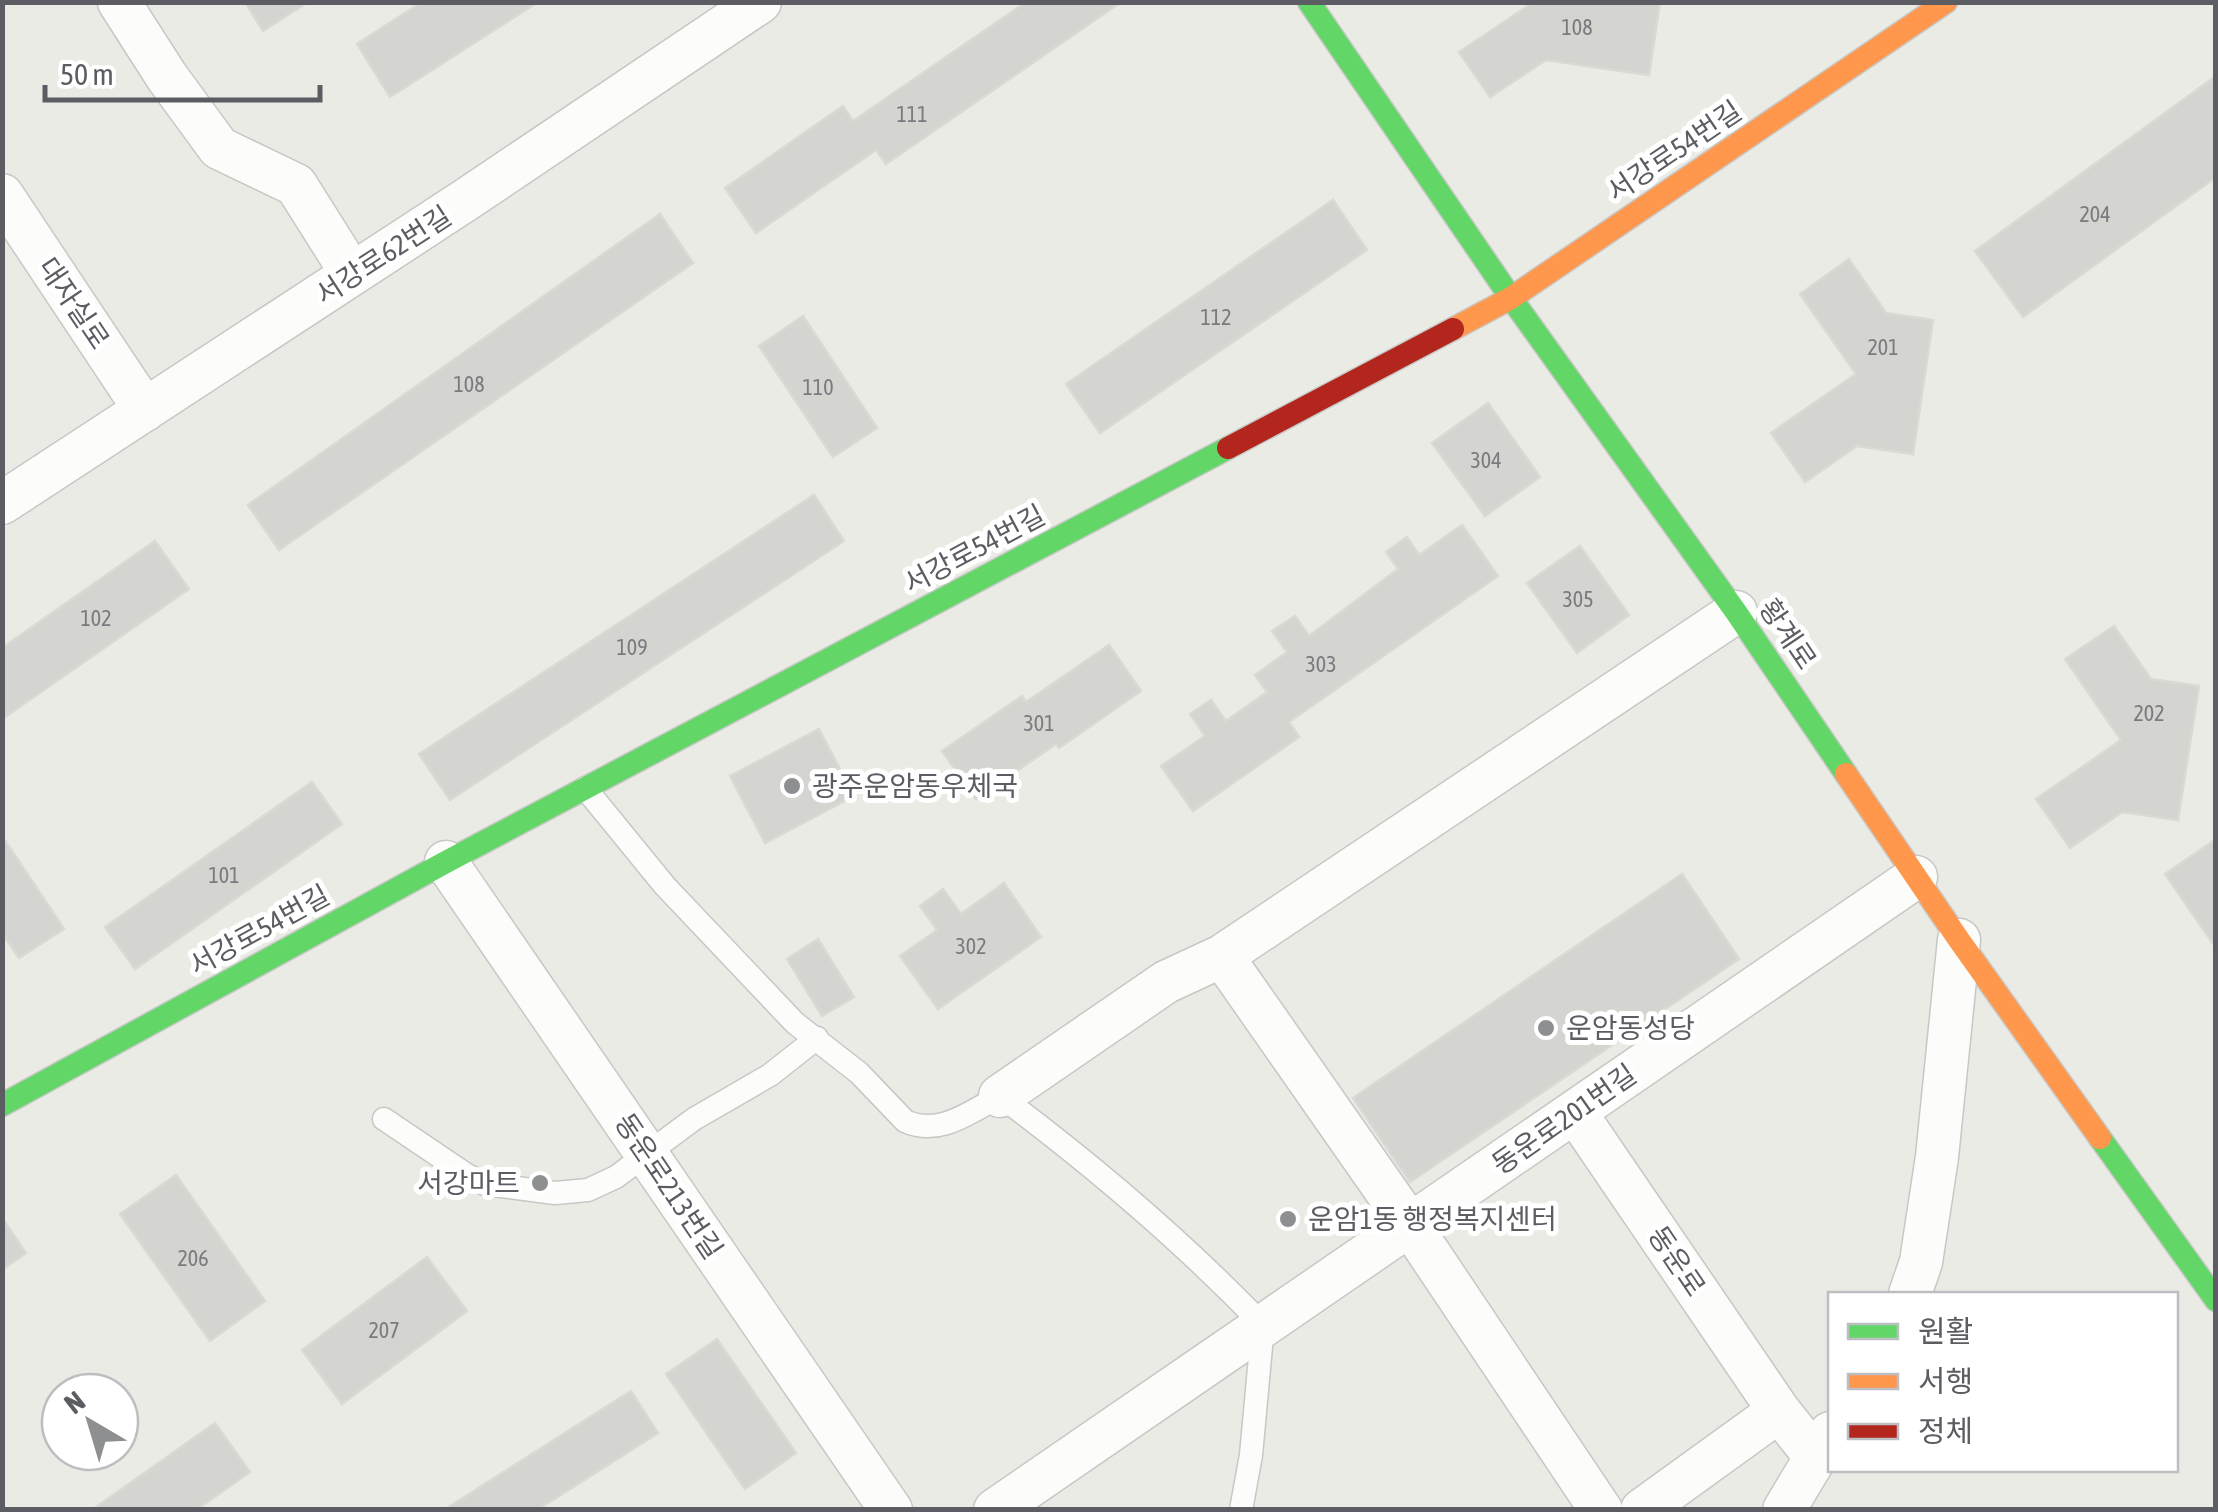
<svg xmlns="http://www.w3.org/2000/svg" width="2218" height="1512" font-family="'Asap Condensed','Noto Sans KR',sans-serif">
	<style>
		.building { fill: #d4d4d0; stroke: #dad9d4; stroke-width: 2.5 }
		.lines { fill: none; stroke-linecap: round; stroke-linejoin: round }
		.lane-casing { stroke: #c7c8c6; stroke-width: 25 }
		.street-casing { stroke: #c7c8c6; stroke-width: 45 }
		.fast-casing { stroke: #c8c8c7; stroke-width: 25 }
		.slow-casing { stroke: #c8c8c7; stroke-width: 25 }
		.jam-casing { stroke: #c8c8c7; stroke-width: 25 }
		.lane { stroke: #fcfcfb; stroke-width: 22 }
		.street { stroke: #fcfcfb; stroke-width: 42 }
		.fast { stroke: #63d668; stroke-width: 22 }
		.slow { stroke: #ff974d; stroke-width: 22 }
		.jam { stroke: #b3261e; stroke-width: 22 }
		.poi-dot { fill: #8d8f90; stroke: #fff; stroke-width: 4 }
		.labels { text-anchor: middle; stroke-width: 10; stroke-linejoin: round; paint-order: stroke }
		.number-label { font-size: 22px; fill: #7a7b7f }
		.street-label { font-size: 28px; fill: #5b5d63; stroke: #fff }
		.poi-label { font-size: 28px; fill: #5b5d63; stroke: #fff; text-anchor: start }
	</style>
	<rect width="100%" height="100%" fill="#ebebe5"/>
	<path class="building" d="M245 2H308L263 31Z
		M422 2H538L390 97 357 44Z
		M1026 2H1121L886 164 876 150 756 233 725 188 843 106 853 121Z
		M1534 2H1660L1649 75 1546 60 1490 97 1459 52Z
		M2216 76V177L2023 317 1975 251Z
		M1333 200 1367 250 1100 433 1066 384Z
		M660 214 693 263 279 550 248 505Z
		M1849 259 1886 313 1933 320 1913 454 1857 446 1805 482 1771 433 1856 374 1800 294Z
		M803 316 877 428 833 457 759 346Z
		M1488 403 1540 477 1485 516 1432 443Z
		M814 495 844 541 450 800 419 754Z
		M1462 525 1498 576 1289 722 1299 737 1193 811 1161 766 1205 736 1190 714 1211 700 1226 721 1267 692 1255 675 1287 652 1272 631 1295 616 1309 636 1398 569 1386 552 1407 537 1419 555Z
		M155 541 189 589 2 719V648Z
		M1580 546 1629 615 1577 653 1527 583Z
		M2114 626 2151 679 2199 686 2178 820 2122 812 2070 848 2036 799 2121 740 2065 659Z
		M1109 645 1141 691 1059 748 1056 744 976 799 942 751 1022 696 1026 702Z
		M819 729 854 796 765 843 730 776Z
		M312 782 342 824 135 969 105 927Z
		M2 836 64 929 19 958 2 933Z
		M2216 839V948L2165 874Z
		M1682 874 1739 959 1410 1182 1353 1098Z
		M1004 883 1041 937 938 1009 900 956 937 930 920 906 943 889 961 914Z
		M818 939 854 997 822 1016 787 959Z
		M176 1175 265 1301 210 1341 120 1214Z
		M2 1218 26 1253 2 1270Z
		M427 1257 467 1311 342 1404 302 1350Z
		M717 1339 796 1453 745 1489 666 1374Z
		M631 1391 658 1433 537 1510H444Z
		M215 1423 250 1472 196 1510H92Z"/>
	<g class="lines">
		<g class="lane-casing">
			<path id="lane" d="M585 788 665 886 795 1023 859 1073 905 1121C939 1137 970 1112 1000 1096 1094 1166 1181 1240 1263 1325L1251 1455 1241 1510
				M384 1119 467 1175 485 1184 555 1193 588 1190 616 1177 694 1119 770 1075 817 1038"/>
		</g>
		<g class="street-casing">
			<path id="street" d="M119 2 167 77 219 148 296 185 352 274
				M2 195 145 410
				M2 503 467 199 760 2
				M446 862 891 1510
				M1222 956 1410 1225 1601 1510
				M1000 1096 1166 982 1222 956 1736 612
				M1575 1112 1779 1411
				M1910 1294 1921 1262 1937 1157 1959 940
				M995 1510 1916 877
				M1642 1510 1779 1411 1814 1455
				M1784 1510 1830 1433"/>
		</g>
		<g class="fast-casing">
			<path id="fast" d="M1309 2 1511 298 1736 612 1846 774
				M2 1105 446 862 1228 448
				M2100 1138 2216 1300"/>
		</g>
		<g class="slow-casing">
			<path id="slow" d="M1453 329 1511 298 1946 2
				M1846 774 1959 940 2100 1138"/>
		</g>
		<g class="jam-casing">
			<path id="jam" d="M1228 448 1453 329"/>
		</g>
		<use href="#lane" class="lane"/>
		<use href="#street" class="street"/>
		<use href="#fast" class="fast"/>
		<use href="#slow" class="slow"/>
		<use href="#jam" class="jam"/>
	</g>
	<g class="poi-dot">
		<circle cx="792" cy="786" r="10"/>
		<circle cx="1546" cy="1028" r="10"/>
		<circle cx="540" cy="1183" r="10"/>
		<circle cx="1288" cy="1219" r="10"/>
	</g>
	<g class="labels">
		<g class="number-label">
			<text x="1577" y="35">108</text>
			<text x="912" y="122">111</text>
			<text x="2095" y="222">204</text>
			<text x="1216" y="325">112</text>
			<text x="1883" y="355">201</text>
			<text x="469" y="392">108</text>
			<text x="818" y="395">110</text>
			<text x="1486" y="468">304</text>
			<text x="1578" y="607">305</text>
			<text x="96" y="626">102</text>
			<text x="632" y="655">109</text>
			<text x="1321" y="672">303</text>
			<text x="2149" y="721">202</text>
			<text x="1039" y="731">301</text>
			<text x="224" y="883">101</text>
			<text x="971" y="954">302</text>
			<text x="193" y="1266">206</text>
			<text x="384" y="1338">207</text>
		</g>
		<g class="street-label">
			<text transform="translate(1674 151) rotate(-34)" y="10">서강로54번길</text>
			<text transform="translate(383 255) rotate(-33)" y="10">서강로62번길</text>
			<text transform="translate(74 303) rotate(56)" y="10">대자실로</text>
			<text transform="translate(974 549) rotate(-28)" y="10">서강로54번길</text>
			<text transform="translate(1788 634) rotate(56)" y="10">황계로</text>
			<text transform="translate(259 930) rotate(-29)" y="10">서강로54번길</text>
			<text transform="translate(1564 1119) rotate(-35)" y="10">동운로201번길</text>
			<text transform="translate(669 1186) rotate(56)" y="10">동운로213번길</text>
			<text transform="translate(1677 1261) rotate(56)" y="10">동운로</text>
		</g>
		<g class="poi-label">
			<text x="812" y="796">광주운암동우체국</text>
			<text x="1566" y="1038">운암동성당</text>
			<text x="520" y="1193" text-anchor="end">서강마트</text>
			<text x="1308" y="1229">운암1동 행정복지센터</text>
		</g>
	</g>
	<rect width="2218" height="1512" fill="none" stroke="#5b5d63" stroke-width="10"/>
	<rect x="1828" y="1292" width="350" height="180" fill="#ffffff" stroke="#bdbec1" stroke-width="2.5"/>
	<rect x="1848" y="1324" width="50" height="15" fill="#63d668" stroke="#bdbec1" stroke-width="2.5"/>
	<text x="1918" y="1342" font-size="30" fill="#5b5d63">원활</text>
	<rect x="1848" y="1374" width="50" height="15" fill="#ff974d" stroke="#bdbec1" stroke-width="2.5"/>
	<text x="1918" y="1392" font-size="30" fill="#5b5d63">서행</text>
	<rect x="1848" y="1424" width="50" height="15" fill="#b3261e" stroke="#bdbec1" stroke-width="2.5"/>
	<text x="1918" y="1442" font-size="30" fill="#5b5d63">정체</text>
	<g transform="translate(90 1422) rotate(322)"><circle r="48" fill="#ffffff" stroke="#bdbec1" stroke-width="2.5"/>
	<path d="M0-8L18 38L0 25L-18 38Z" fill="#8d8f90"/>
	<text y="-15" font-size="28" font-weight="bold" text-anchor="middle" fill="#5b5d63">N</text>
	</g>
	<path d="M45 85v15h275v-15" fill="none" stroke="#5b5d63" stroke-width="5"/>
	<text x="60" y="85" font-size="30" fill="#5b5d63" stroke="#ffffff" stroke-width="8" paint-order="stroke">50 m</text>
</svg>
